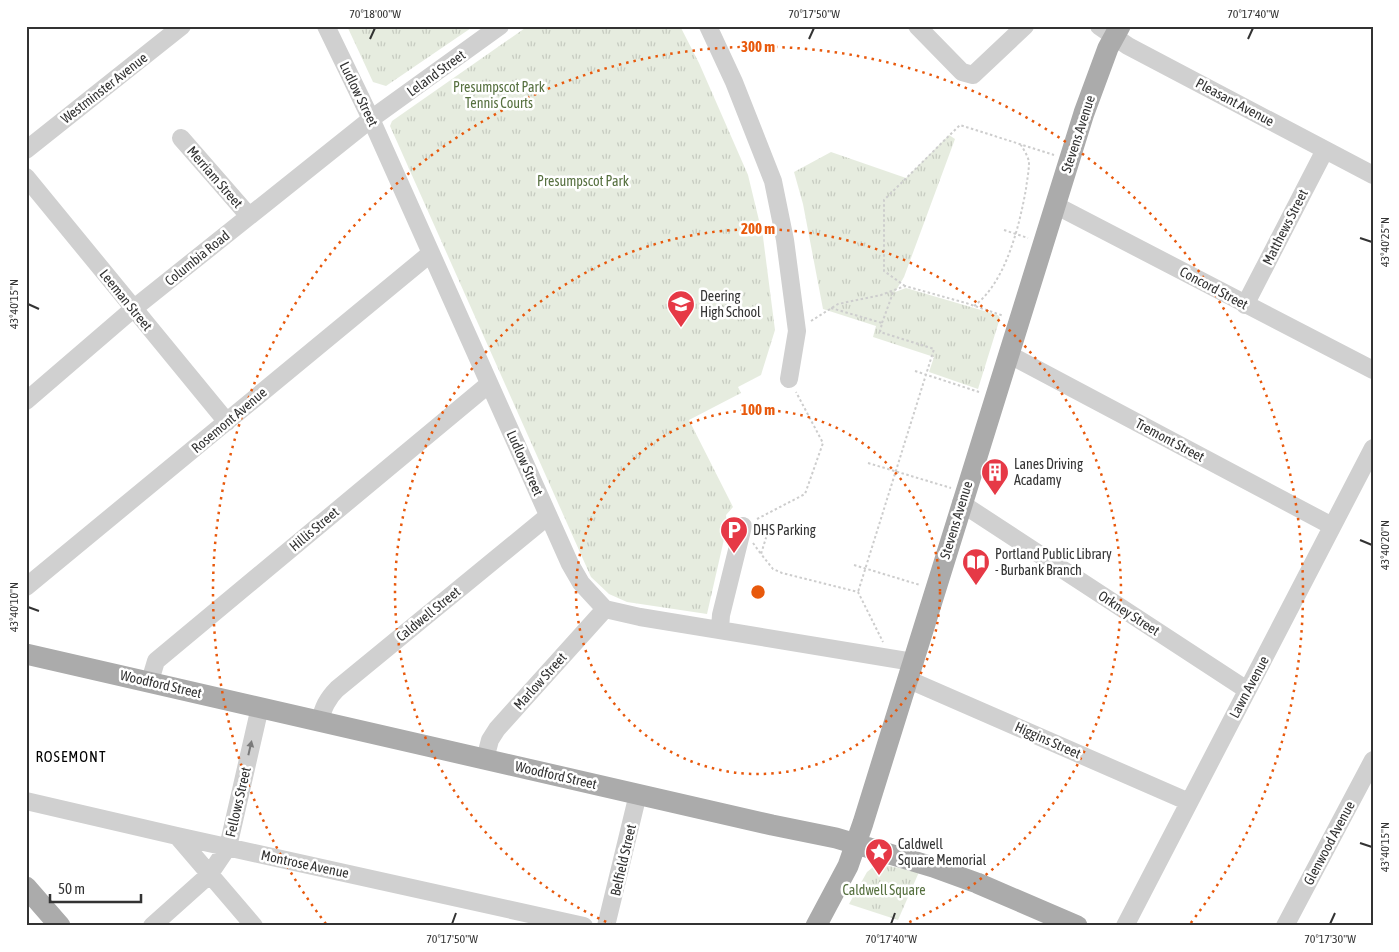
<svg xmlns="http://www.w3.org/2000/svg" width="1399" height="952" font-family="'Asap Condensed',sans-serif">
	<style>
		.park { fill: url(#park-tufts) }
		.lines { fill: none; stroke-linecap: round; stroke-linejoin: round }
		.path { stroke: #cdcdcd; stroke-width: 2; stroke-dasharray: 2.5 2.5; stroke-linecap: butt }
		.minor { stroke: #d0d0d0; stroke-width: 18 }
		.major { stroke: #ababab; stroke-width: 21 }
		.oneway { fill: #7a7a7a }
		.ticks { fill: none; stroke: #333; stroke-width: 2 }
		.ring { fill: none; stroke: #e8590c; stroke-width: 2.5; stroke-dasharray: 2.5 5 }
		.labels { text-anchor: middle; stroke-width: 5; stroke-linejoin: round; paint-order: stroke }
		.street-label { font-size: 14px; fill: #333; stroke: #fff }
		.park-label { font-size: 14px; fill: #56703f; stroke: #fff }
		.poi-label { font-size: 14px; fill: #333; stroke: #fff; text-anchor: start }
		.neighbourhood-label { font-size: 15px; letter-spacing: 1px; fill: #000; stroke: #fff }
		.centre { fill: #e8590c; stroke: #fff; stroke-width: 2.5 }
		.ring-label { font-size: 15px; text-anchor: middle; font-weight: bold; fill: #e8590c; stroke: #fff; stroke-width: 5; stroke-linejoin: round; paint-order: stroke }
		.neatline { fill: none; stroke: #333; stroke-width: 2 }
		.ticks-label { font-size: 12px; text-anchor: middle; fill: #333 }
	</style>
	<defs>
		<pattern id="park-tufts" width="24" height="20" patternUnits="userSpaceOnUse" patternTransform="scale(1.25)"><rect width="24" height="20" fill="#e6ecdf"/><path d="M3 7l-1-3M5 7V3M7 7l1-3M15 17l-1-3M17 17v-4M19 17l1-3" fill="none" stroke="#c6cbc0"/></pattern>
	</defs>
	<rect width="100%" height="100%" fill="#fff"/>
	<path class="park" d="M347 26H474L386 86 373 82Z
		M528 26H680L699 63 748 175 763 237 775 330 761 375 738 387 741 393 689 420 733 507 726 515 727 526 707 614 627 602 609 594 591 577 390 126 392 121Z
		M949 135 955 139 904 277 895 292 906 288 998 315 1000 318 978 389 929 372 934 357 873 337 876 326 823 309 803 204 794 172 831 152 906 178Z
		M884 865 919 872 898 920 849 904 867 872 872 868Z"/>
	<g class="lines">
		<path class="path" d="M1004 230 1028 238
			M905 286 884 271V200L960 125 1054 155
			M974 306C1006 282 1019 227 1026 189 1027 180 1029 171 1029 162 1028 156 1024 150 1021 145
			M831 308 882 323 880 332 934 349 858 592
			M811 321 838 304 881 295 905 286 966 303 1004 316
			M882 323 894 290
			M915 371 979 392
			M868 463 951 488
			M757 519 805 494 823 443 796 392
			M801 535 770 525 761 554 773 569 782 573 858 592 883 642
			M753 543 761 554
			M854 565 920 585"/>
		<path class="minor" d="M326 26 371 119 570 564 581 583 605 609 640 617 913 662
			M708 26 734 82 773 181 785 240 797 331 789 379
			M917 26 962 72 973 75 1025 26
			M1099 26 1128 46 1373 175
			M181 138 249 216
			M26 150 182 26
			M26 177 227 422
			M1055 205 1373 370
			M1245 305 1325 150
			M1008 354 1332 526
			M26 401 133 309 371 119 500 26
			M961 503 1247 690
			M26 587 431 253
			M720 629 721 615 743 526
			M907 679 1189 802
			M150 681 156 661 489 384
			M320 721C323 708 327 699 337 689L548 516
			M485 759 490 740 497 729 605 609
			M26 801 177 836 584 926
			M177 836 254 926
			M152 926 209 875 228 847 260 707
			M606 926 638 794
			M1125 926 1373 448
			M1285 926 1373 760"/>
		<path class="major" d="M26 654 772 825 836 838 933 867 977 883 1077 926
			M26 887 60 926
			M816 926 848 866 863 823 1084 113 1108 48 1120 26"/>
	</g>
	<defs><path id="oneway-solid" d="M-6-.8H1V-3.2L6.5 0L1 3.2V.8H-6Z" transform="scale(1.25)"/></defs>
	<use class="oneway" href="#oneway-solid" transform="translate(250 748) rotate(-77)"/>
	<path class="ticks" d="M370 39 375 28M809 39 814 28M1248 39 1253 28M1360 238 1372 242M28 304 39 309M1360 540 1372 545M28 607 39 611M1360 843 1372 847M452 924 456 913M891 924 895 913M1330 924 1335 913"/>
	<g class="ring">
		<circle cx="758" cy="592" r="182"/>
		<path d="M613 925A363 363 0 1 1 903 925"/>
		<path d="M326 924A545 545 0 1 1 1190 924"/>
	</g>
	<defs>
		<g id="school-pin" transform="scale(1.4375)"><path d="M0 17L-7.5 6A9.5 9.5 0 1 1 7.5 6Z" fill="#e63946" stroke="#fff"/><path d="M0-5L7-2L0 1L-7-2ZM-4 1L0 2.5L4 1V4Q0 6-4 4Z" fill="#fff"/></g>
		<g id="building-pin" transform="scale(1.4375)"><path d="M0 17L-7.5 6A9.5 9.5 0 1 1 7.5 6Z" fill="#e63946" stroke="#fff"/><path d="M-4-6H4V6H1V3H-1V6H-4ZM-2.5-4.3h1.7v1.8h-1.7ZM.8-4.3h1.7v1.8H.8ZM-2.5-1h1.7V.8h-1.7ZM.8-1h1.7V.8H.8Z" fill="#fff"/></g>
		<g id="parking-pin" transform="scale(1.4375)"><path d="M0 17L-7.5 6A9.5 9.5 0 1 1 7.5 6Z" fill="#e63946" stroke="#fff"/><path d="M-3.5-5.5H1a3.5 3.5 0 0 1 0 7H-1V5.5H-3.5ZM-1-3.4V-.6H.8a1.4 1.4 0 0 0 0-2.8Z" fill="#fff"/></g>
		<g id="library-pin" transform="scale(1.4375)"><path d="M0 17L-7.5 6A9.5 9.5 0 1 1 7.5 6Z" fill="#e63946" stroke="#fff"/><path d="M-6-4Q-3-5.5-.7-3.5V5Q-3 3-6 4ZM6-4Q3-5.5 .7-3.5V5Q3 3 6 4Z" fill="#fff"/></g>
		<g id="sight-pin" transform="scale(1.4375)"><path d="M0 17L-7.5 6A9.5 9.5 0 1 1 7.5 6Z" fill="#e63946" stroke="#fff"/><path d="M0-6L1.8-2.2L6-1.7L2.9 1.2L3.7 5.4L0 3.3L-3.7 5.4L-2.9 1.2L-6-1.7L-1.8-2.2Z" fill="#fff"/></g>
	</defs>
	<g fill-rule="evenodd">
		<use href="#school-pin" x="681" y="304"/>
		<use href="#building-pin" x="995" y="472"/>
		<use href="#parking-pin" x="734" y="530"/>
		<use href="#library-pin" x="976" y="562"/>
		<use href="#sight-pin" x="879" y="852"/>
	</g>
	<g class="labels">
		<g class="street-label">
			<text transform="translate(436 73) rotate(-36)" y="5">Leland Street</text>
			<text transform="translate(104 88) rotate(-38)" y="5">Westminster Avenue</text>
			<text transform="translate(359 94) rotate(64)" y="5">Ludlow Street</text>
			<text transform="translate(1235 102) rotate(28)" y="5">Pleasant Avenue</text>
			<text transform="translate(1078 134) rotate(-72)" y="5">Stevens Avenue</text>
			<text transform="translate(215 177) rotate(49)" y="5">Merriam Street</text>
			<text transform="translate(1285 227) rotate(-63)" y="5">Matthews Street</text>
			<text transform="translate(197 258) rotate(-39)" y="5">Columbia Road</text>
			<text transform="translate(1214 288) rotate(28)" y="5">Concord Street</text>
			<text transform="translate(126 300) rotate(51)" y="5">Leeman Street</text>
			<text transform="translate(229 420) rotate(-40)" y="5">Rosemont Avenue</text>
			<text transform="translate(1170 440) rotate(28)" y="5">Tremont Street</text>
			<text transform="translate(525 463) rotate(66)" y="5">Ludlow Street</text>
			<text transform="translate(956 520) rotate(-73)" y="5">Stevens Avenue</text>
			<text transform="translate(314 529) rotate(-40)" y="5">Hillis Street</text>
			<text transform="translate(1129 613) rotate(33)" y="5">Orkney Street</text>
			<text transform="translate(428 614) rotate(-39)" y="5">Caldwell Street</text>
			<text transform="translate(540 681) rotate(-48)" y="5">Marlow Street</text>
			<text transform="translate(161 684) rotate(13)" y="5">Woodford Street</text>
			<text transform="translate(1249 687) rotate(-62)" y="5">Lawn Avenue</text>
			<text transform="translate(1048 740) rotate(24)" y="5">Higgins Street</text>
			<text transform="translate(556 775) rotate(13)" y="5">Woodford Street</text>
			<text transform="translate(238 802) rotate(-77)" y="5">Fellows Street</text>
			<text transform="translate(1329 843) rotate(-62)" y="5">Glenwood Avenue</text>
			<text transform="translate(623 860) rotate(-77)" y="5">Belfield Street</text>
			<text transform="translate(305 864) rotate(12)" y="5">Montrose Avenue</text>
		</g>
		<g class="park-label">
			<text x="499" y="92">Presumpscot Park<tspan x="499" dy="16">Tennis Courts</tspan></text>
			<text x="583" y="186">Presumpscot Park</text>
			<text x="884" y="895">Caldwell Square</text>
		</g>
		<g class="poi-label">
			<text x="700" y="301">Deering<tspan x="700" dy="16">High School</tspan></text>
			<text x="1014" y="469">Lanes Driving<tspan x="1014" dy="16">Acadamy</tspan></text>
			<text x="753" y="535">DHS Parking</text>
			<text x="995" y="559">Portland Public Library<tspan x="995" dy="16">- Burbank Branch</tspan></text>
			<text x="898" y="849">Caldwell<tspan x="898" dy="16">Square Memorial</tspan></text>
		</g>
		<g class="neighbourhood-label">
			<text x="71" y="762">ROSEMONT</text>
		</g>
	</g>
	<circle cx="758" cy="592" r="8" class="centre"/>
	<g class="ring-label">
		<text x="758" y="52">300 m</text>
		<text x="758" y="234">200 m</text>
		<text x="758" y="415">100 m</text>
	</g>
	<rect width="1399" height="952" fill="none" stroke="#ffffff" stroke-width="55"/>
	<path d="M50 894v8h91v-8" fill="none" stroke="#333333" stroke-width="2.5"/>
	<text x="58" y="894" font-size="15" fill="#333333" stroke="#ffffff" stroke-width="4" paint-order="stroke">50 m</text>
	<rect x="28" y="28" width="1344" height="896" class="neatline"/>
	<g class="ticks-label">
		<text x="375" y="18">70°18'00"W</text>
		<text x="814" y="18">70°17'50"W</text>
		<text x="1253" y="18">70°17'40"W</text>
		<text transform="translate(1385 242) rotate(-90)" y="4">43°40'25"N</text>
		<text transform="translate(14 304) rotate(-90)" y="4">43°40'15"N</text>
		<text transform="translate(1385 545) rotate(-90)" y="4">43°40'20"N</text>
		<text transform="translate(14 607) rotate(-90)" y="4">43°40'10"N</text>
		<text transform="translate(1385 847) rotate(-90)" y="4">43°40'15"N</text>
		<text x="452" y="943">70°17'50"W</text>
		<text x="891" y="943">70°17'40"W</text>
		<text x="1330" y="943">70°17'30"W</text>
	</g>
</svg>
